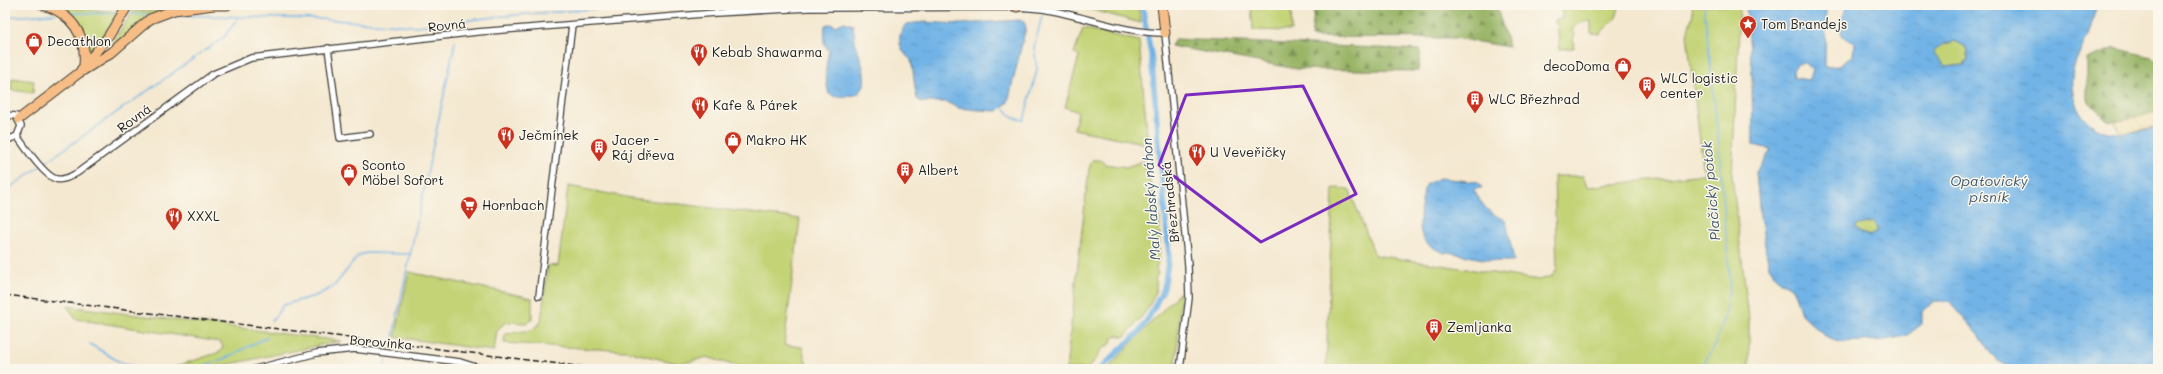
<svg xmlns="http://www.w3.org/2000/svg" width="2163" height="374" font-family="Mali,sans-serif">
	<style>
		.green { fill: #c3d376; stroke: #707849 }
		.forest { fill: url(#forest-firs); stroke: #5b6842 }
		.sand { fill: url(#sand-dots); stroke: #857b5d }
		.water { fill: url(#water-ripples); stroke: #466881; fill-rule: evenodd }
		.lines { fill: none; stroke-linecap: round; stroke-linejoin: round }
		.stream { stroke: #71b3e6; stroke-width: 1.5 }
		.canal { stroke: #71b3e6; stroke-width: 5.5 }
		.street-casing { stroke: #3c3b37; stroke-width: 8 }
		.primary-casing { stroke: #3c3b37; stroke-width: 11 }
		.street { stroke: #fff; stroke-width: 5.5 }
		.primary { stroke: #f6be86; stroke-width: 9 }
		.rail { stroke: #1c1c1c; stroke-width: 1.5; stroke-dasharray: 6 3; stroke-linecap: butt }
		.marked { fill: none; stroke: #7b2cbf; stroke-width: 3; stroke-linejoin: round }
		.labels { text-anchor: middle; stroke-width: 3; stroke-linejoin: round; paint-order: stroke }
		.poi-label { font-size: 13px; fill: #1c1c1c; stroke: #fbf7ec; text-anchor: start }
		.street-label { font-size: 13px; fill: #1c1c1c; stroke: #fbf7ec }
		.water-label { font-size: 14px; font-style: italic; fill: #3e586d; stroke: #fbf7ec }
	</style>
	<defs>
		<pattern id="forest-firs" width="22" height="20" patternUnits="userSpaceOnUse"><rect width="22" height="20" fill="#9ab567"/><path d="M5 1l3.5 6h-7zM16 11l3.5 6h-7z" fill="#7d9254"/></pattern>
		<pattern id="sand-dots" width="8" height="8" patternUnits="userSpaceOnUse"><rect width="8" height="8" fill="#eeda9e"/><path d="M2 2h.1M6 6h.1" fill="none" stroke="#ccba88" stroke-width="1.8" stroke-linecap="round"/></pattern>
		<pattern id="water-ripples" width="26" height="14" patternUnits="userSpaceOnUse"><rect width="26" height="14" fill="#71b3e6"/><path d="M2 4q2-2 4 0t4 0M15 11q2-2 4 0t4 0" fill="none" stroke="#6199c5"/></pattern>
	</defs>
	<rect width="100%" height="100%" fill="#fbf7ec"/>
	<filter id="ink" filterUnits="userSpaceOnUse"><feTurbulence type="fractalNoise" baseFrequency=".025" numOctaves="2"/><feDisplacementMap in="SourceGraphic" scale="8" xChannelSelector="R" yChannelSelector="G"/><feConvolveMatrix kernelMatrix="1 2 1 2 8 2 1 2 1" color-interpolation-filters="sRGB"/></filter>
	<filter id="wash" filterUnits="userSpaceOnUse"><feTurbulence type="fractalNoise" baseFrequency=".012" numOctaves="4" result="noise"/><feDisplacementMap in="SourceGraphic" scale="16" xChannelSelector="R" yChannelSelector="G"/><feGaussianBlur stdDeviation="0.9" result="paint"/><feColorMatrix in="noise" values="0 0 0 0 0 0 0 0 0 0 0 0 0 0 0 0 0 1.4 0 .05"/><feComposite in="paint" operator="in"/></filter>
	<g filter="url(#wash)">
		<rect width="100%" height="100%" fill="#f4e8d0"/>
		<path class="green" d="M1074 5H1138L1141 23Z
			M1251 5H1292L1291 31 1253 30Z
			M1589 5H1618C1620 21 1608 23 1600 34L1591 33V21L1580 23 1572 29 1575 35 1573 38 1574 48 1560 49 1557 23H1554L1555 20 1562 19V8Z
			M1692 5H1740L1732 176 1749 319V369H1326L1333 188 1349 189 1375 255 1539 280 1552 276 1557 269 1554 176H1583L1587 187 1704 174 1687 34 1693 13Z
			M52 6 119 12 89 56C85 28 78 17 52 6Z
			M133 11H163L104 55Z
			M1083 28 1139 41 1148 144 1074 129 1078 112 1065 107 1079 56 1074 53Z
			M1955 41 1966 47 1968 58 1964 65 1946 67 1932 52 1944 44Z
			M12 78 34 81 33 93 11 90Z
			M1092 160H1101L1104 164 1126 167 1144 161 1160 218 1159 259 1156 268 1158 274 1155 279C1163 294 1135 327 1124 337L1118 335 1112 339 1111 343 1100 351 1098 357 1087 369H1066L1089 169Z
			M568 186 631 198 800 219 784 345 802 347 808 369H746L707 357 680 364 626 351 504 343 505 334 532 330 541 322 548 265 558 266Z
			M1873 222 1879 230 1870 236 1859 232 1854 225Z
			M409 272 532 298V319L528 323 506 322 497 330 494 351 395 337Z
			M1180 292 1178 341 1175 369H1107Z
			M67 306 341 341 206 369H168L220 352 223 347 220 342 76 319Z"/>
		<path class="forest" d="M1315 5H1496L1509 47 1455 38 1311 37Z
			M1175 39 1421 50 1418 71 1297 69 1171 46Z
			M2115 48 2152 57 2158 61V115L2109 122 2087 100V59Z"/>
		<path class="sand" d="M2158 112V126L2121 134 2114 122Z"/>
		<path class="water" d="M1746 5H1826L1825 67 1839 66 1853 56 1854 43C1851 41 1845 39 1843 36 1837 28 1844 13 1848 5H2096C2094 13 2093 21 2090 29 2085 45 2073 60 2072 78 2071 89 2074 101 2079 110 2095 140 2130 135 2158 126V369H2009L1991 354 1980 336 1949 301H1935L1922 312V324L1906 336 1885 340 1839 342 1827 338 1801 314 1793 289 1779 281 1769 267 1760 216 1756 172 1766 158 1771 149 1753 145 1752 74ZM1955 41 1966 47 1968 58 1964 65 1946 67 1933 52 1944 44ZM1806 63 1813 71 1809 80 1794 78 1793 70 1797 64ZM1873 222 1879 230 1870 236 1859 232 1855 226Z
			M1020 20 1024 22 1026 27 1008 102 998 111 979 110 959 108 946 102H921L917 99C914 85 914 73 911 60 899 50 895 37 906 24L925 22 959 24Z
			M844 22 853 25C854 31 854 36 855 41 858 56 877 91 851 96 843 97 836 98 829 94 825 80 825 65 829 51L824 43 825 25 831 24 836 26Z
			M1440 178 1477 182 1482 188H1476L1474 190C1483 206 1488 214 1506 220L1514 261H1493L1448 252 1444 253C1440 250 1434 249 1430 246 1413 235 1422 205 1424 189L1427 184Z"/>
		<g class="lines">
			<path class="stream" d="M68 13 116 14
				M130 14 150 15
				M172 15 319 19 416 26 504 16 644 5
				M5 17 55 14
				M133 101 224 37 239 17
				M1004 108 1013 118 1024 120 1037 70 1034 47 1042 16
				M5 191 130 103
				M272 321 283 305 318 295 334 286 359 255 367 253 410 254
				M393 336 455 42
				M90 344 118 361 141 369
				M194 369 226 358 267 337
				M383 369 387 359
				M1701 369 1715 344 1725 316 1730 283 1719 146 1704 5"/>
			<path class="canal" d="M1100 369 1139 332 1149 317 1164 288 1169 256 1151 54 1142 5"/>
		</g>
	</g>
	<g filter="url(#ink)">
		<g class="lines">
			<g class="street-casing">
				<path id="street" d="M328 48 340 138 370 134
					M5 115 16 116 21 126 17 136 10 139H5
					M17 136C25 147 44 176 56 179 64 181 71 176 77 173L213 74 251 58 477 32 716 13 808 8 1017 7C1027 8 1038 8 1048 10 1087 17 1124 33 1165 33L1188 265 1189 298 1180 369
					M539 296 572 25
					M255 369 317 353 355 349 460 362 482 369"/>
			</g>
			<g class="primary-casing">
				<path id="primary" d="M43 5C71 13 87 35 84 65
					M208 5H227
					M1162 5 1165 33
					M1017 7V5
					M81 70 108 37 128 5
					M19 119 79 73 111 53 150 19 174 10 214 5"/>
			</g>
			<use href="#street" class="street"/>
			<use href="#primary" class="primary"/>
			<path class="rail" d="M5 295 600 369"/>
		</g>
	</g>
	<path class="marked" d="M1303 86 1356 194 1261 242 1159 165 1186 95Z"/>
	<defs>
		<g id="sight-pin" transform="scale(0.9)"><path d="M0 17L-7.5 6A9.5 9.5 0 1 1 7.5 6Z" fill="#c8321e" stroke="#fbf7ec"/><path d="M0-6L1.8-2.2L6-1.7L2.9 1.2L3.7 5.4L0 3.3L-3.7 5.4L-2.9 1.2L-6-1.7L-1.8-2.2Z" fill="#fff"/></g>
		<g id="shop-pin" transform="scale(0.9)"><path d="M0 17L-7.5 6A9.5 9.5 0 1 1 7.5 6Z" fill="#c8321e" stroke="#fbf7ec"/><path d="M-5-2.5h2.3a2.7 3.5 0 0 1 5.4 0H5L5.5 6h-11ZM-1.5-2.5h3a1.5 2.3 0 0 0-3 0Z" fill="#fff"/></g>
		<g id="restaurant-pin" transform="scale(0.9)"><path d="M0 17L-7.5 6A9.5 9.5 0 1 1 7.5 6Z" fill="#c8321e" stroke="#fbf7ec"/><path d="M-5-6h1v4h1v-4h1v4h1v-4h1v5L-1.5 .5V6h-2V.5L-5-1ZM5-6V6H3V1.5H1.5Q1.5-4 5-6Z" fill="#fff"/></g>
		<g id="building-pin" transform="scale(0.9)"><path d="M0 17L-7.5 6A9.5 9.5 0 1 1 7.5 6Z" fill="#c8321e" stroke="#fbf7ec"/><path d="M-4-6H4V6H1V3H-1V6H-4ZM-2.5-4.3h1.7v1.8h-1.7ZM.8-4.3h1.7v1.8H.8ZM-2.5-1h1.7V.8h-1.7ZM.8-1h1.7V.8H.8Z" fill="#fff"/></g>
		<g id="supermarket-pin" transform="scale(0.9)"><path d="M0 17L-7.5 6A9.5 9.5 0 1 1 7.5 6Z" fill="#c8321e" stroke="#fbf7ec"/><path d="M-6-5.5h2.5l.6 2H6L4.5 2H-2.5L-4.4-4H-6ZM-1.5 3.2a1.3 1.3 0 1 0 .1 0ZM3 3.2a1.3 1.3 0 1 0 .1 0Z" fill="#fff"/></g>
	</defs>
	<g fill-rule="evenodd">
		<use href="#sight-pin" x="1748" y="24"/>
		<use href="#shop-pin" x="34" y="41"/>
		<use href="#restaurant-pin" x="699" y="52"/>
		<use href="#shop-pin" x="1623" y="66"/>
		<use href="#building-pin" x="1647" y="85"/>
		<use href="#building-pin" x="1475" y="99"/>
		<use href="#restaurant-pin" x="700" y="105"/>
		<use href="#restaurant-pin" x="506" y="135"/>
		<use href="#shop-pin" x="733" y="140"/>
		<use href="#building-pin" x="599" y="147"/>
		<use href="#restaurant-pin" x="1197" y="152"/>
		<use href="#building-pin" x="905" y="170"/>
		<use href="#shop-pin" x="349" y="172"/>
		<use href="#supermarket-pin" x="469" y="205"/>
		<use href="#restaurant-pin" x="174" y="216"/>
		<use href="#building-pin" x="1434" y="327"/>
	</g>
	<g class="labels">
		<g class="poi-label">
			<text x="1761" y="29">Tom Brandejs</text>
			<text x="47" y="46">Decathlon</text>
			<text x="712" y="57">Kebab Shawarma</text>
			<text x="1610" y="71" text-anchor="end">decoDoma</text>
			<text x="1660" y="83">WLC logistic<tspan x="1660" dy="15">center</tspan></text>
			<text x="1488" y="104">WLC Březhrad</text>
			<text x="713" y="110">Kafe &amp; Párek</text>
			<text x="519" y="140">Ječmínek</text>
			<text x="612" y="145">Jacer -<tspan x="612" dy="15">Ráj dřeva</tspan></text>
			<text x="746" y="145">Makro HK</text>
			<text x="1210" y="157">U Veveřičky</text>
			<text x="362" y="170">Sconto<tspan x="362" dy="15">Möbel Sofort</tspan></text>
			<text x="918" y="175">Albert</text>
			<text x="482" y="210">Hornbach</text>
			<text x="187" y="221">XXXL</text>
			<text x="1447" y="332">Zemljanka</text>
		</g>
		<g class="street-label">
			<text transform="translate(447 25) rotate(-6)" y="5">Rovná</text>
			<text transform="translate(134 118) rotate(-36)" y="5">Rovná</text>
			<text transform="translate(1170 202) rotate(-96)" y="5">Březhradská</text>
			<text transform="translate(381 342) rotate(5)" y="5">Borovinka</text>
		</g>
		<g class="water-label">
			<text x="1989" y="186">Opatovický<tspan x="1989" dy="16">písník</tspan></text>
			<text transform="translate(1711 191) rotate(-95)" y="5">Plačický potok</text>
			<text transform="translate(1151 199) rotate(-94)" y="5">Malý labský náhon</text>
		</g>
	</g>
	<rect width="2163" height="374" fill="none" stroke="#fbf7ec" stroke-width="20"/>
</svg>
